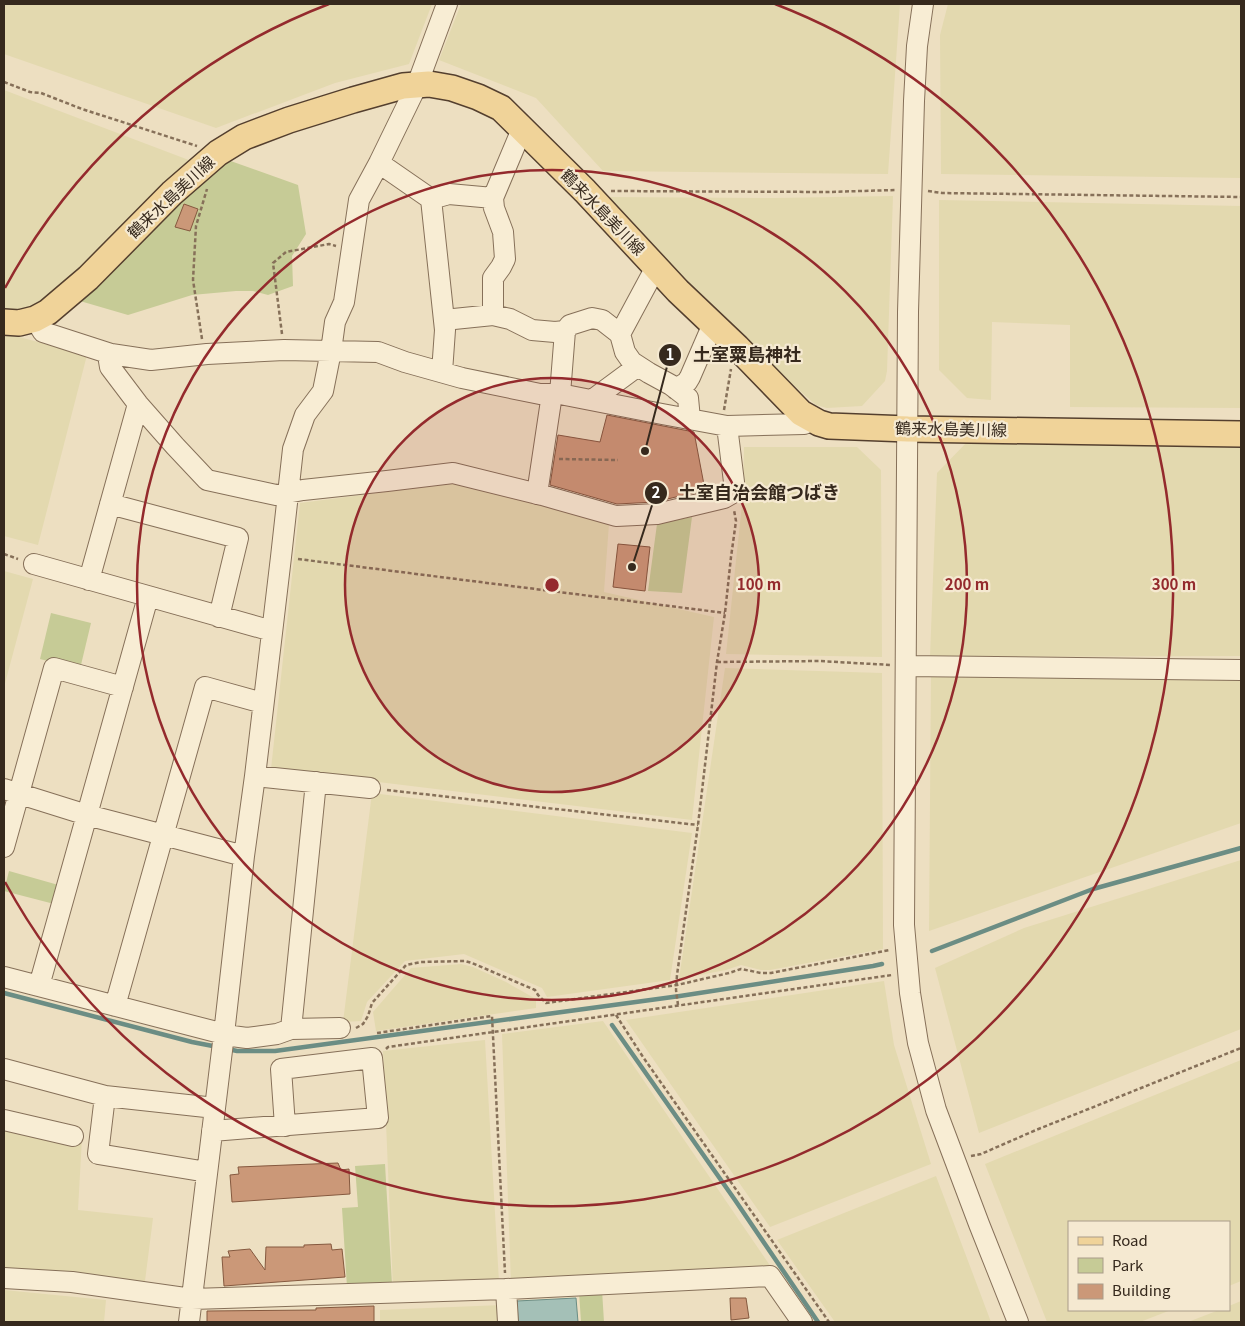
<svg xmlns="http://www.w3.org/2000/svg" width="1245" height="1326" font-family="Georgia,'Noto Sans JP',serif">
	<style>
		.farmland { fill: #e3d9af }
		.green { fill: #c6cb96 }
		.water { fill: #a4c0b7; stroke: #6b8d84 }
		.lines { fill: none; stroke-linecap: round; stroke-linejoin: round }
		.stream { stroke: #6b8d84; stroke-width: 4.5 }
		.building { fill: #cb9878; stroke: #85593f }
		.minor-casing { stroke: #867059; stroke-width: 22 }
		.major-casing { stroke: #543f2e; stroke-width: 28 }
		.path { stroke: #867059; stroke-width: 2.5; stroke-dasharray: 4 2.5; stroke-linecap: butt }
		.minor { stroke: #f8edd4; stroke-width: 20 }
		.major { stroke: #f0d399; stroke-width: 25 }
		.ring { fill: none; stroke: #942a2d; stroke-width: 2.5 }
		.labels { text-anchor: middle; stroke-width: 4.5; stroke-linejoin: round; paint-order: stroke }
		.street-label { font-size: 16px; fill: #36291d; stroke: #f5e9d1 }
		.centre { fill: #942a2d; stroke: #f5e9d1; stroke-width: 2.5 }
		.ring-label { font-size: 15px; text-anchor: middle; font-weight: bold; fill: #942a2d; stroke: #f5e9d1; stroke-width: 4.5; stroke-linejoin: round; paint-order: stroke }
		.leader { fill: none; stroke: #36291d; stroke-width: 2 }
		.callout-dot { fill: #36291d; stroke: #f5e9d1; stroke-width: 2 }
		.mark-label { font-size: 15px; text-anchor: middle; font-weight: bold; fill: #fff }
		.callout-label { font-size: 18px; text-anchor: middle; font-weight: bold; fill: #36291d; stroke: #f5e9d1; stroke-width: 4.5; stroke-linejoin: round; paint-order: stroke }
	</style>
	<rect width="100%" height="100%" fill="#eddfc1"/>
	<path class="farmland" d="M4 4H432L409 64 335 83 216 128 4 54Z
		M461 4H900L888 174 603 171 536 98 439 60Z
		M948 4H1241V178L941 174 940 35Z
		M4 90 194 162 46 305 27 310 4 312Z
		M893 196 887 371 885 381 862 406 827 408 816 405 768 363 710 309 604 197 775 198Z
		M939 200 1241 206V408L1070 407V325L992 322 991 400 967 398 939 370Z
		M4 333 87 355 38 545 4 536Z
		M967 442 1241 447V656L930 657 937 473Z
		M744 447H857L881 470 882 657 726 654 743 495Z
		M455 483 536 499 609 524 604 592 714 617 692 820 271 769 300 503Z
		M4 571 33 579 4 687Z
		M725 668 882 673 883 949 770 970H761L741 965 726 970 679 979Z
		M931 674 1241 679V823L929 931Z
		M372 793 692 833 670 980 547 997 542 988 464 954 405 961 367 1002 361 1021 343 1022Z
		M1241 860V1029L979 1133 935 968 1024 928Z
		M461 964 473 967 506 982 536 999V1008L376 1031 373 1012 411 968Z
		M884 981 894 1045 931 1164 770 1227 626 1020Z
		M603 1021 771 1267 511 1283 502 1034Z
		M485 1040 499 1282 393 1289 383 1051Z
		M1241 1060V1281L1229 1286V1222H1069V1310H1171L1140 1322H1047L985 1164Z
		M4 1123 82 1138 78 1210 153 1218 145 1281 4 1274Z
		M936 1176 991 1322H835L777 1240Z
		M4 1290 106 1300 104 1322H4Z
		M1241 1301V1322H1188L1219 1310H1229V1306Z
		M502 1305 503 1322H380V1310Z"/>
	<path class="green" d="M225 159 298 185 306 234 292 256 293 286 268 295 253 291H236L192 295 128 315 80 301 185 193Z
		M692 517 682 593 648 591 657 524Z
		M51 613 91 623 80 669 40 659Z
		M9 871 62 886 58 905 4 891Z
		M385 1164 392 1284 347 1287 342 1208 358 1207 355 1166Z
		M602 1290 604 1322H581L579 1292Z"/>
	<path class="water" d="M576 1298 578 1322H518L517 1301Z"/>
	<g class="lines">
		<path class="stream" d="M932 951 1093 889 1241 848
			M4 993 192 1042 218 1047
			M612 1025 735 1200 818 1322
			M228 1049 237 1051H275L680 996 873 966 882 964"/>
	</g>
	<path class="building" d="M184 204 198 209 190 231 175 227Z
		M607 415 694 432 705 490 655 502 617 504 550 485 558 435 600 442Z
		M618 544 650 547 645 591 613 587Z
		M338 1163 341 1170 349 1169 350 1194 232 1202 230 1175 239 1174 238 1167Z
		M331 1244 332 1250 342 1249 345 1277 224 1286 222 1257H230L228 1251 250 1249 265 1270 266 1247H304V1245Z
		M730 1298H746L749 1318 731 1320Z
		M374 1306V1322H207V1311L316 1310V1308Z"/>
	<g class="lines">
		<g class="minor-casing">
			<path id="minor" d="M923 4 917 46 914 101 908 312 904 925 910 993 918 1043 936 1110 979 1224 1018 1322
				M379 163 431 199 445 330 442 372
				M431 199 449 194 493 198 522 129
				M493 315V278L501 267 505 259 503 232 494 208 493 198
				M35 319 43 332 111 354 151 360 207 354 284 350 378 352 405 362 462 378 540 394H560L662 414 727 426 804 424 813 420
				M444 320 493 315 510 319 532 330 555 332 565 331 570 325 592 318 602 320 620 334 625 352 632 362 649 373 671 385 688 398 690 419
				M620 334 656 267
				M111 354 109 361 110 367 138 404 175 446 207 480 276 495 303 490 387 481 453 473 542 495 616 516 657 514 724 498 731 494 734 482 727 426
				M676 389 687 382 690 377 713 324
				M560 394 565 331
				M592 400 638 366
				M537 494 552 394
				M110 504 238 538 219 617
				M34 564 272 631
				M89 580 138 404
				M906 666 1241 670
				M255 776 370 788
				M4 789 87 815 244 856
				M4 847 54 668 123 687
				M4 977 232 1036 247 1038 277 1034 291 1029 340 1028
				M39 986 148 597
				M115 1006 205 687 263 703
				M291 1029 316 782
				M4 1069 105 1096 215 1108
				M105 1096 98 1154 207 1172
				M4 1120 73 1136
				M212 1131 378 1118 372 1058 281 1069 285 1126
				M4 1278 72 1282 192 1299 506 1289 770 1276 802 1322
				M506 1289 508 1322
				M189 1322 224 1034 244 856 255 776 281 557 293 449 305 415 323 391 331 351 335 322 344 302 359 200 379 163 417 85 447 4"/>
		</g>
		<g class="major-casing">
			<path id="major" d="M4 322 19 323 35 319 48 312 88 278 172 193 218 153 244 137 289 120 353 100 403 86 429 84 452 88 478 97 501 108 585 191 678 291 737 347 801 413 819 423 829 426 908 429 1241 434"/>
		</g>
		<path class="path" d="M4 82 30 92 41 93 82 109 197 146
			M611 191 828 192 895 190
			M928 191 942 193 1241 197
			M282 334 273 263 286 252 329 244 336 246
			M202 339 193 280 196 226 207 189
			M724 410 731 369
			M559 459 618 460
			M4 554 18 559
			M298 559 725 613
			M717 662 819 661 891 665
			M387 790 698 825
			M678 1005 676 990 677 975 698 825 717 662 725 613 731 557 736 521 734 510
			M616 1015 643 1057 829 1322
			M356 1028 363 1024 368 1016 372 1003 406 965 421 962 465 961 472 963 535 990 538 995 546 1003 677 985 729 973 741 969 761 973H771L890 950
			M377 1033 492 1016 505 1273
			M386 1049 388 1047 892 975
			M971 1156 981 1154 1036 1130 1241 1048"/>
		<use href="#minor" class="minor"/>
		<use href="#major" class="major"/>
	</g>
	<circle cx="552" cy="585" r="207" fill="#942a2d" fill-opacity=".12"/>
	<g class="ring">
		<circle cx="552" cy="585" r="207"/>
		<circle cx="552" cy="585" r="415"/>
		<path d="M5 288A622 622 0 0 1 329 4M775 4A622 622 0 1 1 5 882"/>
	</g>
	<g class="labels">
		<g class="street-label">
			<text transform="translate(171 197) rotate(-43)" y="6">鶴来水島美川線</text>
			<text transform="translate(603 212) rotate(46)" y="6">鶴来水島美川線</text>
			<text transform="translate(951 429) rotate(1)" y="6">鶴来水島美川線</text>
		</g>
	</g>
	<circle cx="552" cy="585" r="8" class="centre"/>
	<g class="ring-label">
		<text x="759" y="590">100 m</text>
		<text x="967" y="590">200 m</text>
		<text x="1174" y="590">300 m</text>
	</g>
	<path class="leader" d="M645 451L670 355M632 567L656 493"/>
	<g class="callout-dot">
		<circle cx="645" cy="451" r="5"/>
		<circle cx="632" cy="567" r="5"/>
		<circle cx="670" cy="355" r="12"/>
		<circle cx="656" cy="493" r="12"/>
	</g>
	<g class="mark-label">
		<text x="670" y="360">1</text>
		<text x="656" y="498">2</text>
	</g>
	<g class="callout-label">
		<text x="747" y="361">土室粟島神社</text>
		<text x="759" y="499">土室自治会館つばき</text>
	</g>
	<rect width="1245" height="1326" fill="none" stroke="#36291d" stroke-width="10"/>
	<rect x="1068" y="1221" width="162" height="90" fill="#f5e9d1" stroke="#a99c89"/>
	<rect x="1078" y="1237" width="25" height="8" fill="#f0d399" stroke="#a99c89"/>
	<text x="1112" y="1246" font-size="15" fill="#36291d">Road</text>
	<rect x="1078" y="1258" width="25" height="15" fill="#c6cb96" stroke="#a99c89"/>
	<text x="1112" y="1271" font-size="15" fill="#36291d">Park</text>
	<rect x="1078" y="1284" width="25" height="15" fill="#cb9878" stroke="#a99c89"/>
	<text x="1112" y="1296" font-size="15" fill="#36291d">Building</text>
</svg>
